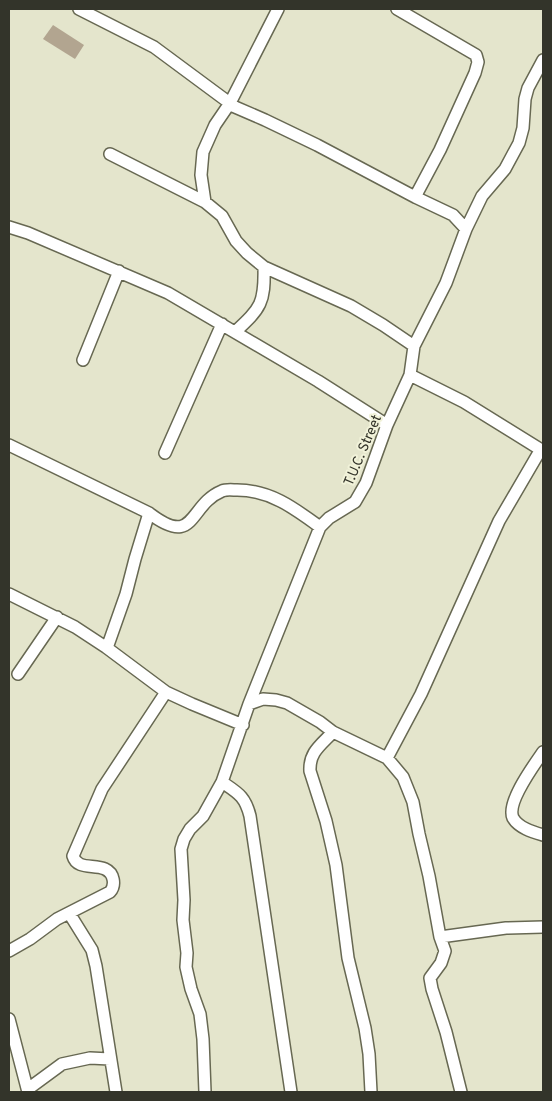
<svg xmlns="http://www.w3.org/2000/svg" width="552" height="1101" font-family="Overpass,sans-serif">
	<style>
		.building { fill: #b2a590 }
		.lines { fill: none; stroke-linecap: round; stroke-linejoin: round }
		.minor-casing { stroke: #676852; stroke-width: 14 }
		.minor { stroke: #fff; stroke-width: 11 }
		.labels { text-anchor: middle; stroke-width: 4; stroke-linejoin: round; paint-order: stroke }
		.street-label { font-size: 14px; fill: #33342a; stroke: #f1f2d9 }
	</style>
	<rect width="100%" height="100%" fill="#e4e5cc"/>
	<path class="building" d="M53 25 84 45 75 59 43 39Z"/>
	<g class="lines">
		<g class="minor-casing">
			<path id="minor" d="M79 9 154 47 235 107 265 120 317 145 415 197 453 215 466 229
				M397 9 476 55 478 62 475 73 440 150 415 197
				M110 154 205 202 222 216 236 241 247 253 264 267 351 306 383 325 414 346
				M205 202 201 175 203 152 215 125 230 103 278 9
				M9 227 28 233 168 293 318 381 387 425
				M235 332C261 308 265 303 264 267
				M83 360 119 271
				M410 375 464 402 543 451
				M9 445 149 513C196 549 188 505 222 491 226 489 233 490 237 490 270 490 294 508 320 527L329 518 355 502 366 483 387 425 410 375 414 346 446 283 466 229 482 196 505 169 519 143 523 128 525 99 528 88 543 60
				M165 453 222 324
				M9 594 75 627 107 648 166 692 192 704 243 725
				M107 648 126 594 135 559 149 513
				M18 674 57 617
				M249 704 263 699 276 700 287 703 320 722 333 732 387 758 403 777 413 802 419 834 429 876 440 937 445 951 441 963 430 978 432 989 446 1032 461 1092
				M333 732C321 745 309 752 310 771L326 821 336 865 348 958 365 1028 369 1054 371 1092
				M543 752C534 765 506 803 513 818 519 828 533 832 543 835
				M387 758 421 694 499 521 541 449
				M222 782 249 704 320 527
				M69 913 92 950 96 966 116 1092
				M440 937 506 928 543 927
				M9 951 30 939 57 919 110 892C116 885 114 873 105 869 94 864 77 870 73 856L102 789 166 692
				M9 1019 28 1092
				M28 1089 62 1064 90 1058 110 1059
				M205 1092 203 1039 200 1014 191 989 186 967 187 953 183 920 184 900 181 849 184 839 190 829 203 816 222 782C238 793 245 796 250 816L291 1092"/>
		</g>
		<use href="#minor" class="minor"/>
	</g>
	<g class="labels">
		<g class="street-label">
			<text transform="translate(362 450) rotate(-67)" y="5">T.U.C. Street</text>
		</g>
	</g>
	<rect width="552" height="1101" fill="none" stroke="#33342a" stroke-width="20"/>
</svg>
